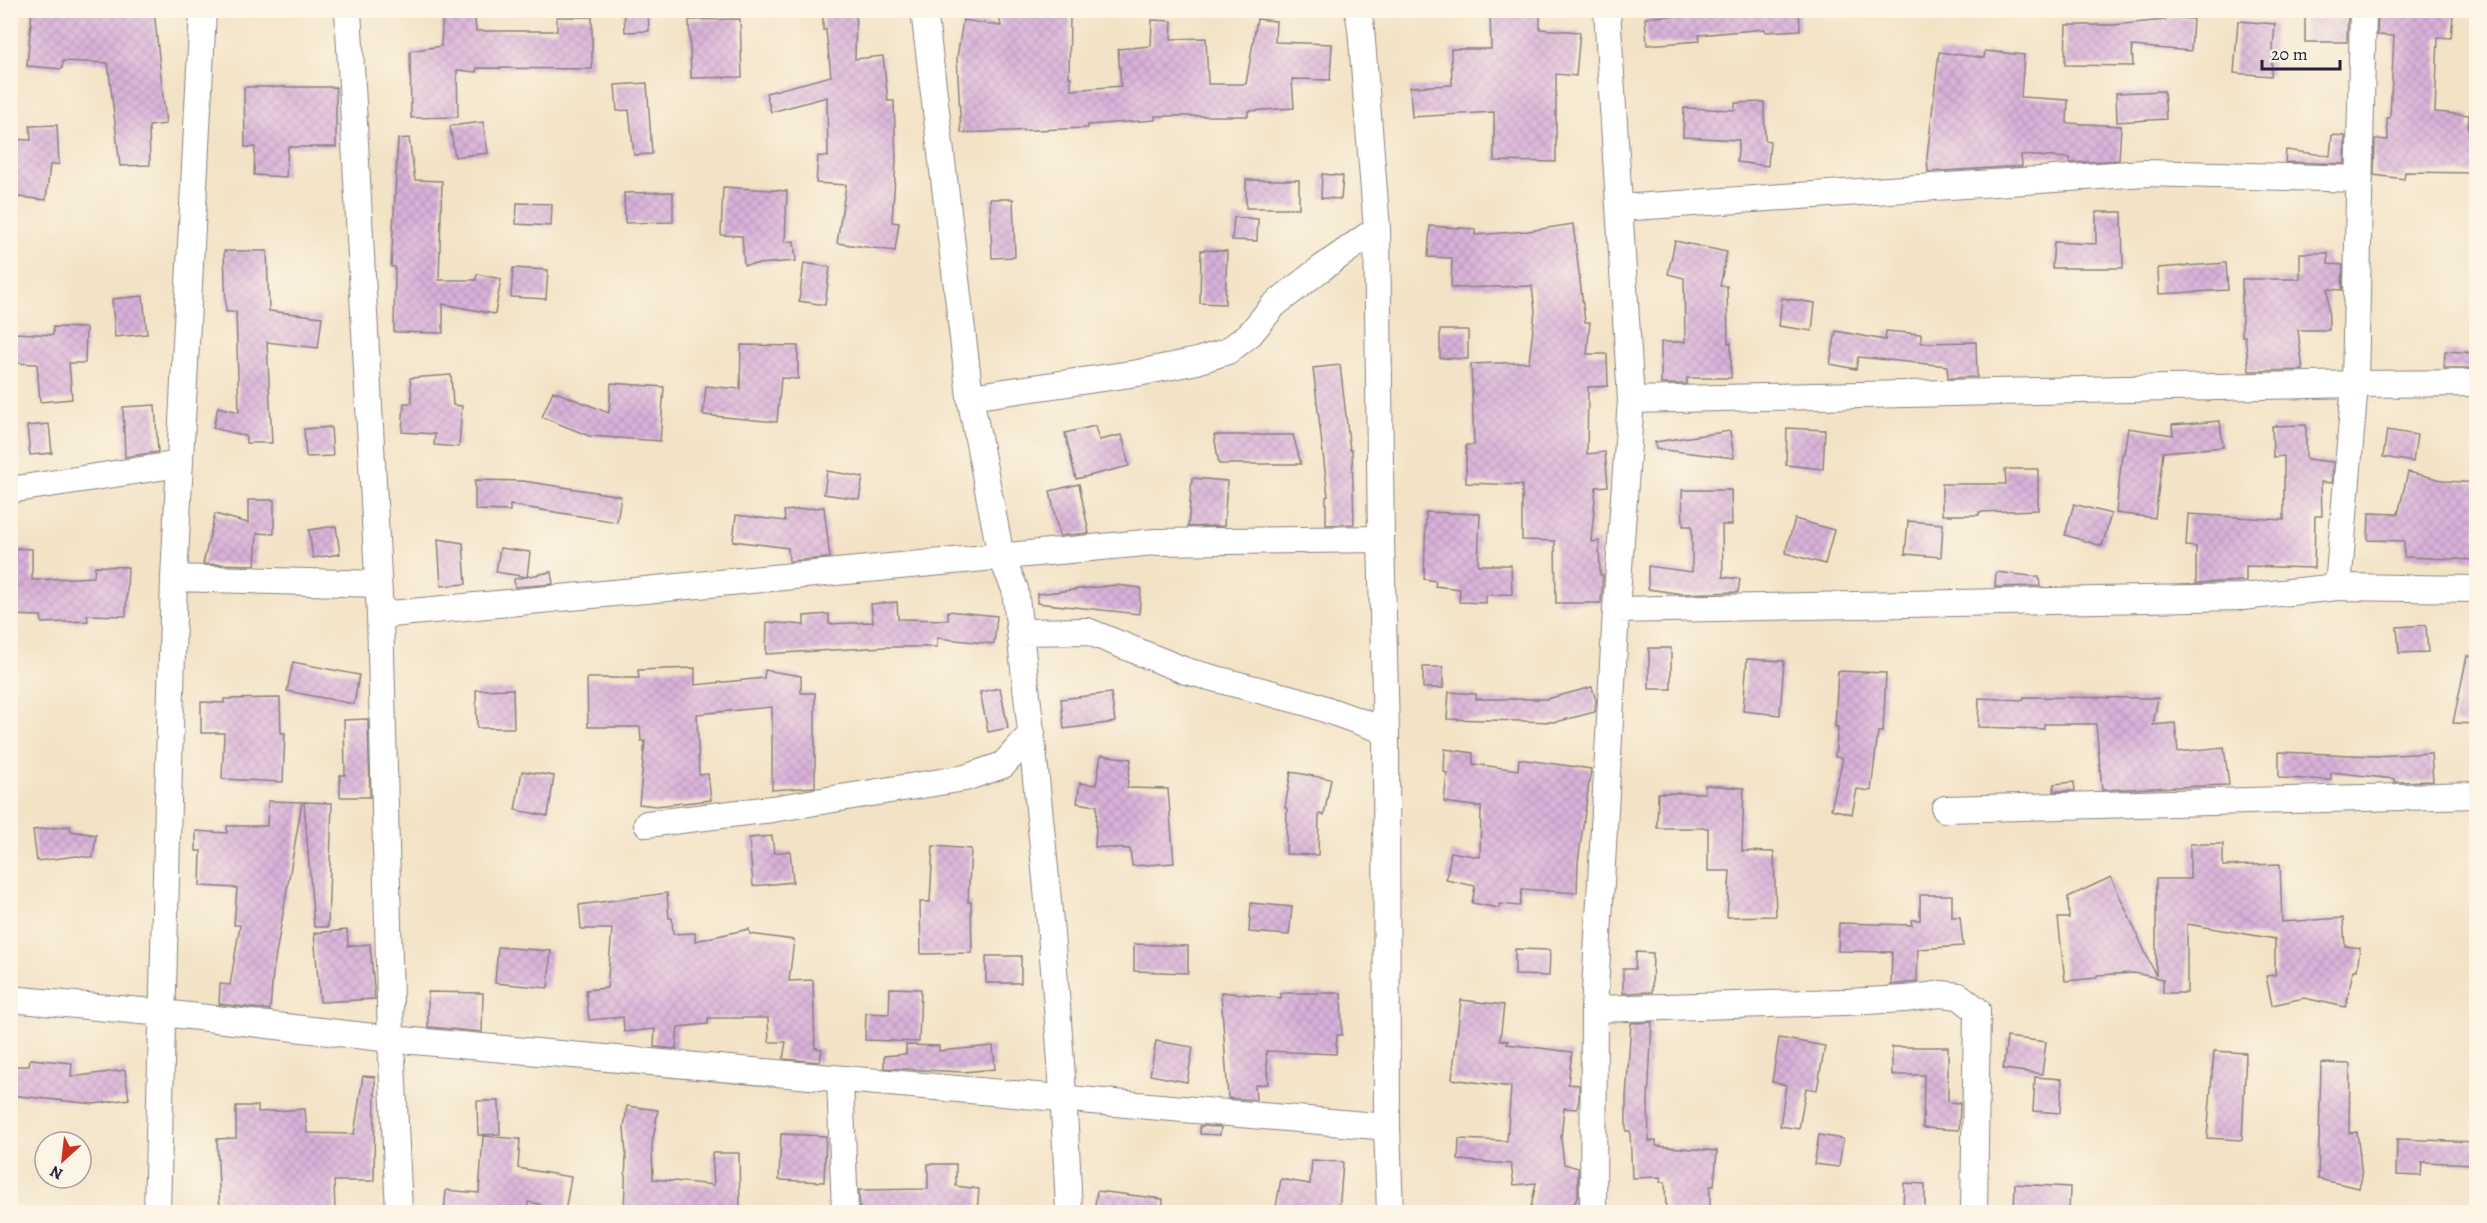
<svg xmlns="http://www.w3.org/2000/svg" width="2487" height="1223" font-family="Alegreya,serif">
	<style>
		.building { fill: url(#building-cross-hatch) }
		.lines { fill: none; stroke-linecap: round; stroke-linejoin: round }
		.minor-casing { stroke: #8a8280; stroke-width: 28 }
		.minor { stroke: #fff; stroke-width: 26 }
	</style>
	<defs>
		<pattern id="building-cross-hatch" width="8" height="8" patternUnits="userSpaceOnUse" patternTransform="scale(1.5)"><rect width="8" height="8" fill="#d9b1d9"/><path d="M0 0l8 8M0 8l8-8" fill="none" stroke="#ba98bb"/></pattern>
	</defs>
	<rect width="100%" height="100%" fill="#fcf5e5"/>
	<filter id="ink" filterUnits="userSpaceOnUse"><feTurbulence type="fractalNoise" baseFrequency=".0167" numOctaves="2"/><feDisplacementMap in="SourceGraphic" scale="12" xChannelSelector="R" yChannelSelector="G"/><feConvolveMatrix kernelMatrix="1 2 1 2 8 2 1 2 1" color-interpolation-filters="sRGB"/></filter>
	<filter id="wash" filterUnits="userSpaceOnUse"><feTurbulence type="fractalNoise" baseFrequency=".008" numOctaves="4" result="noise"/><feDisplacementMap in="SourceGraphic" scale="24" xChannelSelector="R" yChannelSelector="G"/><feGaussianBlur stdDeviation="1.35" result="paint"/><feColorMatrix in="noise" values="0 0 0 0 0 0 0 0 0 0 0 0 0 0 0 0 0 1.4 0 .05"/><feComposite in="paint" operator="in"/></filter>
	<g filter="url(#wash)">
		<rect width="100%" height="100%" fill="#f3e3c6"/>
		<g id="blocks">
			<path class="building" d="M32 10H154L166 124 149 126 150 165 120 166 108 63 63 61 62 69 27 66Z
				M443 10H474L476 31H557V17H592V69L477 68 476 72 457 70 458 117 411 118 410 51 441 46Z
				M624 10H648L649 31 625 32Z
				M823 10H856L855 59 883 56 888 101H894L896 161 892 222 899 223 895 251 837 243 846 185 816 183 818 156 828 157 827 97 771 112 766 93 831 76 826 30H823Z
				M1517 10H1540V29L1580 32 1576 76 1556 74V162L1494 161V112L1412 117 1410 87 1452 85 1451 49H1491L1490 13H1517Z
				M1728 10H1799L1800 30 1765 32V29L1699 35 1700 41 1647 45 1645 18Z
				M2305 11 2348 12 2347 42H2305Z
				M2381 11 2453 15 2451 38 2438 37 2435 112 2469 115 2468 129 2476 130V173L2405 172 2404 179 2374 175 2375 139 2388 140 2387 118H2390L2394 36 2377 35 2378 12Z
				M999 15 1070 16 1069 77H1071V90L1121 86 1118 49 1151 46 1152 20 1172 21 1171 39 1206 38 1208 84H1246L1257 19 1276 21 1275 42 1332 44 1330 80 1292 79 1294 108 1248 111V116H1155V120L1088 125V128L961 133 957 58 963 20 1001 26Z
				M2165 17 2193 19 2191 51 2132 46 2133 66 2065 65 2066 25H2113L2165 20Z
				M740 19 742 77 691 78 689 20Z
				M2238 21 2275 24 2271 76 2234 73Z
				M1985 51 2024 55 2021 97 2068 100 2067 123 2121 126 2119 160 2070 163V158L2021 155 2022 166 1928 172 1927 157 1939 52 1984 58Z
				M647 83 652 154 634 155 629 110 617 111 615 85Z
				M244 87H336V147H288L286 177 254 175 255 147H245Z
				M2164 91 2166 119 2117 122 2116 93Z
				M1764 102 1765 140 1770 141 1768 166 1737 162 1739 140 1683 137 1684 108 1735 110V103Z
				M483 122 488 153 455 157 450 126Z
				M57 125 59 164 50 165 46 200 10 196V139L31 140 30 126Z
				M2332 135 2345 136V164L2285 162 2286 150 2330 156Z
				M409 138 415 180 442 181 439 280H476L477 274 501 279 495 314 443 304V333L394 332 395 267H391L398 139Z
				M1322 174 1343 176 1341 199 1321 198Z
				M1246 180H1299V208H1246Z
				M723 187 787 191 785 242 794 241 796 261 744 265 742 236 721 235Z
				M673 192V222L625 223 624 193Z
				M990 199H1013L1015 257 992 258Z
				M517 203 552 204 551 226 516 224Z
				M2096 212H2122L2123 268H2052L2054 242 2096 244Z
				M1234 217 1258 219 1257 241 1232 240Z
				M1573 224 1585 322H1590L1587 354H1607L1608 386 1588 387 1587 454 1605 452 1608 486 1596 487 1591 542 1599 541 1600 575H1603L1601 603H1556L1555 541 1522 540V485L1466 483V445H1474L1471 364 1529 362 1535 311 1532 286 1451 288 1452 258 1428 257 1430 226 1475 229V235L1528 231Z
				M1675 241 1727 252 1720 286H1727L1728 343H1731V378H1687V384H1661V342H1685L1684 278 1668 274Z
				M1201 250 1227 251 1225 304 1200 303Z
				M224 251H267L269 311 322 317 318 348 267 342 272 443H246V436L213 428 218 407 239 412 236 312H226Z
				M2300 253H2328V264L2343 265 2342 290 2328 289 2329 330H2298L2303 370 2249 371 2245 336H2242V279H2300Z
				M804 263 830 267 825 305 799 301Z
				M2226 263 2228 290 2159 294 2158 268Z
				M513 268 548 270 546 299 511 297Z
				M143 296 147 334 115 337 112 299Z
				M1782 298 1815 303 1812 331 1779 326Z
				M53 327 86 328 85 363H69L72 399 40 402 37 364 14 363 15 333 53 335Z
				M1440 330H1468V359L1440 358Z
				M1836 331 1885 340 1886 331 1921 334V343L1976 342 1977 377 1948 378 1947 366 1858 357 1856 369 1830 364Z
				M741 345 798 346V379L781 378 777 422 703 415 706 386 740 389Z
				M2445 351 2476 353V368H2444Z
				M1340 365 1350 450H1352L1354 524 1326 525V497L1328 496 1313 368Z
				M451 375 453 405 462 406 459 447 434 445 435 434 402 432 404 403H412L410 378Z
				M611 383 664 387 660 441 589 436 542 417 553 391 609 413Z
				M155 405 158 452 125 457 123 407Z
				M2220 421 2223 447 2163 452 2155 518 2116 513 2122 454H2124L2128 428 2173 435 2172 425Z
				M49 424 52 453 30 455 27 426Z
				M2306 425V459L2333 462 2332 483 2321 482 2322 516H2315L2314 568 2246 566V581L2196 583V547L2186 546 2188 514 2284 520V456L2273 457 2272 426Z
				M1095 426 1099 440 1122 435 1129 466 1076 479 1065 433Z
				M331 427 333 456 306 457 304 429Z
				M1787 428 1825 430 1823 469 1786 465Z
				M2387 430 2417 435 2413 462 2383 457Z
				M1730 431 1734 458 1656 449 1655 442Z
				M1214 435H1293L1301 464H1219Z
				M2005 469H2038V510L1979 512V515H1942V484H2006Z
				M827 471 863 477 859 499 824 494Z
				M2408 472 2447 481 2476 483V560L2404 557V541L2368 540 2369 513 2398 514Z
				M1192 478 1227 481 1224 526 1188 527Z
				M475 480 523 481 621 496 617 522 510 505V511L475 510Z
				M1079 484 1089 533 1059 536 1050 491Z
				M1682 490H1731L1732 525H1722L1723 577 1740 579 1738 592 1683 594 1648 589V566L1692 572V526H1683Z
				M248 500H274V534L257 533 255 565 203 564 215 514 248 523Z
				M2074 504 2111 514 2102 546 2065 535Z
				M824 507 830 558 789 561 788 548 733 541 736 515 785 521 784 511Z
				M1426 512 1480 514 1478 565H1511L1512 594 1486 595V603L1459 602 1460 589 1435 586 1436 581 1424 579Z
				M1795 519 1834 530 1825 564 1785 553Z
				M1908 521 1943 524 1941 557 1905 554Z
				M336 526 340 554 313 558 309 530Z
				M438 539 463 543 466 584 441 586Z
				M10 548 32 549V580L94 577 95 566 128 567 126 616 87 615 88 621 42 623 41 616 10 615Z
				M500 548 530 552 527 577 496 572Z
				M551 572 553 584 515 587 514 579Z
				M1996 572 2039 577 2040 586 1995 587Z
				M1116 585 1141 588 1139 614 1037 603V594Z
				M897 602 898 619 948 620V611L997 616 994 644 937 638V647H885L766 654 767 622 804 625V616L829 614V624L873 622 871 604Z
				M2426 625 2428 652 2399 653 2397 627Z
				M1649 648H1671V689H1649Z
				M2467 656 2476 657V724L2453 723Z
				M1747 659 1784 661 1780 715 1743 711Z
				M293 662 359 675 354 704 287 691Z
				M1423 667H1443V688H1423Z
				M695 668V685L764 678 765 670 801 676V693H815V787L772 790V707L697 714 699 775 708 774 711 800 656 806 639 804 645 741H641L640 727H588L587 678H639L638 670Z
				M1838 671 1886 673 1883 732H1878L1871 791 1857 789 1852 814 1831 809 1843 758 1835 757 1838 727H1835Z
				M1592 687 1596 700 1595 712 1556 722 1447 719 1449 692 1476 694V699H1547Z
				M1000 688 1008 728 988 732 980 692Z
				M513 689 514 728H477L476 690Z
				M1111 693 1115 722 1064 729 1061 699Z
				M2024 697 2158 698 2153 725 2175 723 2178 752 2224 747 2229 785 2102 790 2096 724H2044V729L1978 727 1979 698 2023 700Z
				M280 698 281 733H285L283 782 222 779 224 733H201V702L224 703V699Z
				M368 719 370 797H340V775H345L344 720Z
				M1445 749 1473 753V764L1518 770 1519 759 1591 769 1578 862 1577 893 1522 889 1520 906 1499 904V908L1472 903 1475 886 1446 880 1451 852 1480 857 1481 807 1444 802 1447 773 1444 772Z
				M2279 752 2376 756 2431 753 2433 781 2394 782V779L2331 772V780L2279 778Z
				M1101 755 1131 759 1127 788 1168 789 1174 863 1132 866 1130 849 1095 847 1097 806 1077 803 1080 783 1096 785Z
				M522 771 554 776 548 816 515 810Z
				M1291 772 1331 779 1324 815 1319 814 1318 855 1286 854 1287 808H1285Z
				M2074 782 2075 791H2054V784Z
				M1705 785 1744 788 1742 851 1774 852 1776 916 1727 917 1730 871H1708V828H1657L1658 793H1705Z
				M268 801 302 802 273 972 270 1010 219 1004 220 984 230 985 240 925H234L237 888 200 886 201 851H196V831L227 833V826H267Z
				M304 802 332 803 328 927H314Z
				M70 826 71 831 96 835 93 858 77 856 37 861 33 830Z
				M772 836 774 853 790 851 793 882 753 886 749 838Z
				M2190 844H2223V866L2280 864 2282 922 2343 918 2345 946 2360 948 2357 970H2353L2346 1007 2304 998 2272 1005 2266 976 2275 975V939L2187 924V993H2163V979L2134 973 2097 975V978L2065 981 2058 918H2069L2068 897 2111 877 2156 976V879H2190Z
				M933 846 971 849 968 902H971L972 953 921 954 920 902H930Z
				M667 893 669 918H672L673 934 695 933V941L749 929 750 934 794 940 789 981 813 980 815 1048 822 1049 820 1062 783 1059 786 1042H769L768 1018H708V1024L678 1027 676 1049 654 1047 655 1029 624 1032 623 1017 589 1020 586 990 607 988 612 929H581L579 905Z
				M1920 895H1952V917H1960L1963 946 1918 949 1917 982 1891 985 1892 952 1838 951 1839 923 1912 925 1911 920H1920Z
				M1251 903 1292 907 1289 935 1249 932Z
				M347 930 348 946 370 944 375 999 320 1002 314 933Z
				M1134 944 1188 946V973L1134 971Z
				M498 947 551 951 548 988 495 983Z
				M1515 949 1550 950 1549 976 1515 975Z
				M1636 952 1653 953 1652 992 1623 993V969H1635Z
				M986 956H1021V983H986Z
				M890 988 921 989 919 1042 865 1040 866 1013 889 1014Z
				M428 992 483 993 482 1032 428 1027Z
				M1221 992 1281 998V993H1341L1342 1035H1337L1336 1054 1266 1051 1268 1084 1255 1085 1256 1100 1228 1098Z
				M1461 1000 1504 1005 1500 1040 1508 1041 1507 1044 1572 1052 1568 1084 1579 1085V1099L1577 1109 1564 1108 1561 1138 1564 1164 1578 1168V1194L1572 1212H1530L1536 1183 1514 1185 1511 1164 1458 1160 1459 1139 1507 1141 1511 1087 1452 1079Z
				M1652 1022 1648 1102 1649 1141H1656V1146L1717 1151 1714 1186H1710V1212H1666L1665 1182H1660L1661 1177 1632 1178 1630 1131H1626V1098L1631 1023Z
				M2007 1037 2046 1042 2042 1074 2003 1069Z
				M1779 1038 1825 1046 1817 1090 1806 1088 1799 1129 1780 1126 1786 1085 1772 1082Z
				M1156 1041 1193 1047 1187 1082 1150 1075Z
				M906 1045 939 1046V1051L993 1046 995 1069 963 1072 884 1068V1056L906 1054Z
				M1892 1047H1948V1102L1960 1103 1959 1130 1923 1128 1924 1075H1892Z
				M2214 1051 2246 1053 2242 1140 2207 1138Z
				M30 1059 72 1063 71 1077 125 1070 129 1099 94 1104 10 1095V1066H29Z
				M2321 1063 2350 1064 2349 1133 2357 1132 2362 1177 2359 1188 2318 1179Z
				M363 1076 375 1077 374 1181H334L335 1211 220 1212 217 1139 236 1138V1106H258V1112L305 1109 307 1133 354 1134Z
				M2035 1077 2062 1079 2060 1113 2033 1111Z
				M477 1101H499L500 1134 478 1135Z
				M627 1106 658 1110 652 1145 653 1179 714 1185 712 1153H739L740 1212H697L652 1208V1212H624L626 1155 624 1127Z
				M1200 1126 1221 1127 1220 1135 1200 1134Z
				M781 1134 826 1136 824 1182 779 1180Z
				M1819 1135 1843 1139 1839 1167 1814 1164Z
				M483 1136 520 1139 518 1168 571 1177 565 1212H539L540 1204 528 1202 527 1212H444L446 1190 479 1193Z
				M2397 1139 2476 1142V1164L2422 1162 2421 1176 2396 1175Z
				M1312 1160 1343 1162 1339 1212H1275L1281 1179 1310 1184Z
				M928 1164H956V1186L979 1189 977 1212 860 1211 859 1190 928 1189Z
				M1904 1183 1925 1184V1212H1903Z
				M2015 1184 2070 1187 2069 1212H2014Z
				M1097 1191 1163 1199 1162 1212H1094Z"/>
		</g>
	</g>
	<g filter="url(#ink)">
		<use href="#blocks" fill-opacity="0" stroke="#8a8280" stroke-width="1.5"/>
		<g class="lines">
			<g class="minor-casing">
				<path id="minor" d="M348 10 380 615 391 1039 399 1212
					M924 10 970 397 1001 556 1015 589C1039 797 1061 1004 1069 1212
					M1358 10 1361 28 1377 229 1381 539 1386 731 1387 1127 1390 1212
					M1619 208 2144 173 2360 179
					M970 397 1138 373 1197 361 1228 351 1250 334 1274 305 1319 270 1377 229
					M1631 400 2355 384 2476 383
					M10 490 180 464
					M174 578 378 584
					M2338 587 2355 384 2363 10
					M1616 610 2242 597 2338 587 2476 589
					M380 615 1155 542 1381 539
					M1020 632 1087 631 1186 671 1308 703 1386 731
					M1945 809 2476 795
					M647 824 772 809 965 778 1003 765 1032 733
					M10 999 163 1013 391 1039 1387 1127
					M1594 1009 1845 1002 1906 999 1941 994 1959 996 1977 1010 1974 1212
					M840 1079 845 1212
					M157 1212 174 578 203 10
					M1593 1212 1594 1009 1616 610 1631 400 1607 10"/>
			</g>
			<use href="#minor" class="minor"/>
		</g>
	</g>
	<rect width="2487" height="1223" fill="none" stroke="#fcf5e5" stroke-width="36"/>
	<g transform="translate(63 1160) rotate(207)"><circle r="28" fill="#fcf5e5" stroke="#a5a1a1" stroke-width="1.5"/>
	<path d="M0-4.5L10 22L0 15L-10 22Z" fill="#c8321e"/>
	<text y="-9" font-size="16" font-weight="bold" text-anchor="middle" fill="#22223b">N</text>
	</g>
	<path d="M2262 60v9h78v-9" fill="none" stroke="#22223b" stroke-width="3"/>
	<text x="2271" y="60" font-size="18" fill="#22223b" stroke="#fcf5e5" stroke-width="4.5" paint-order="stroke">20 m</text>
</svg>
